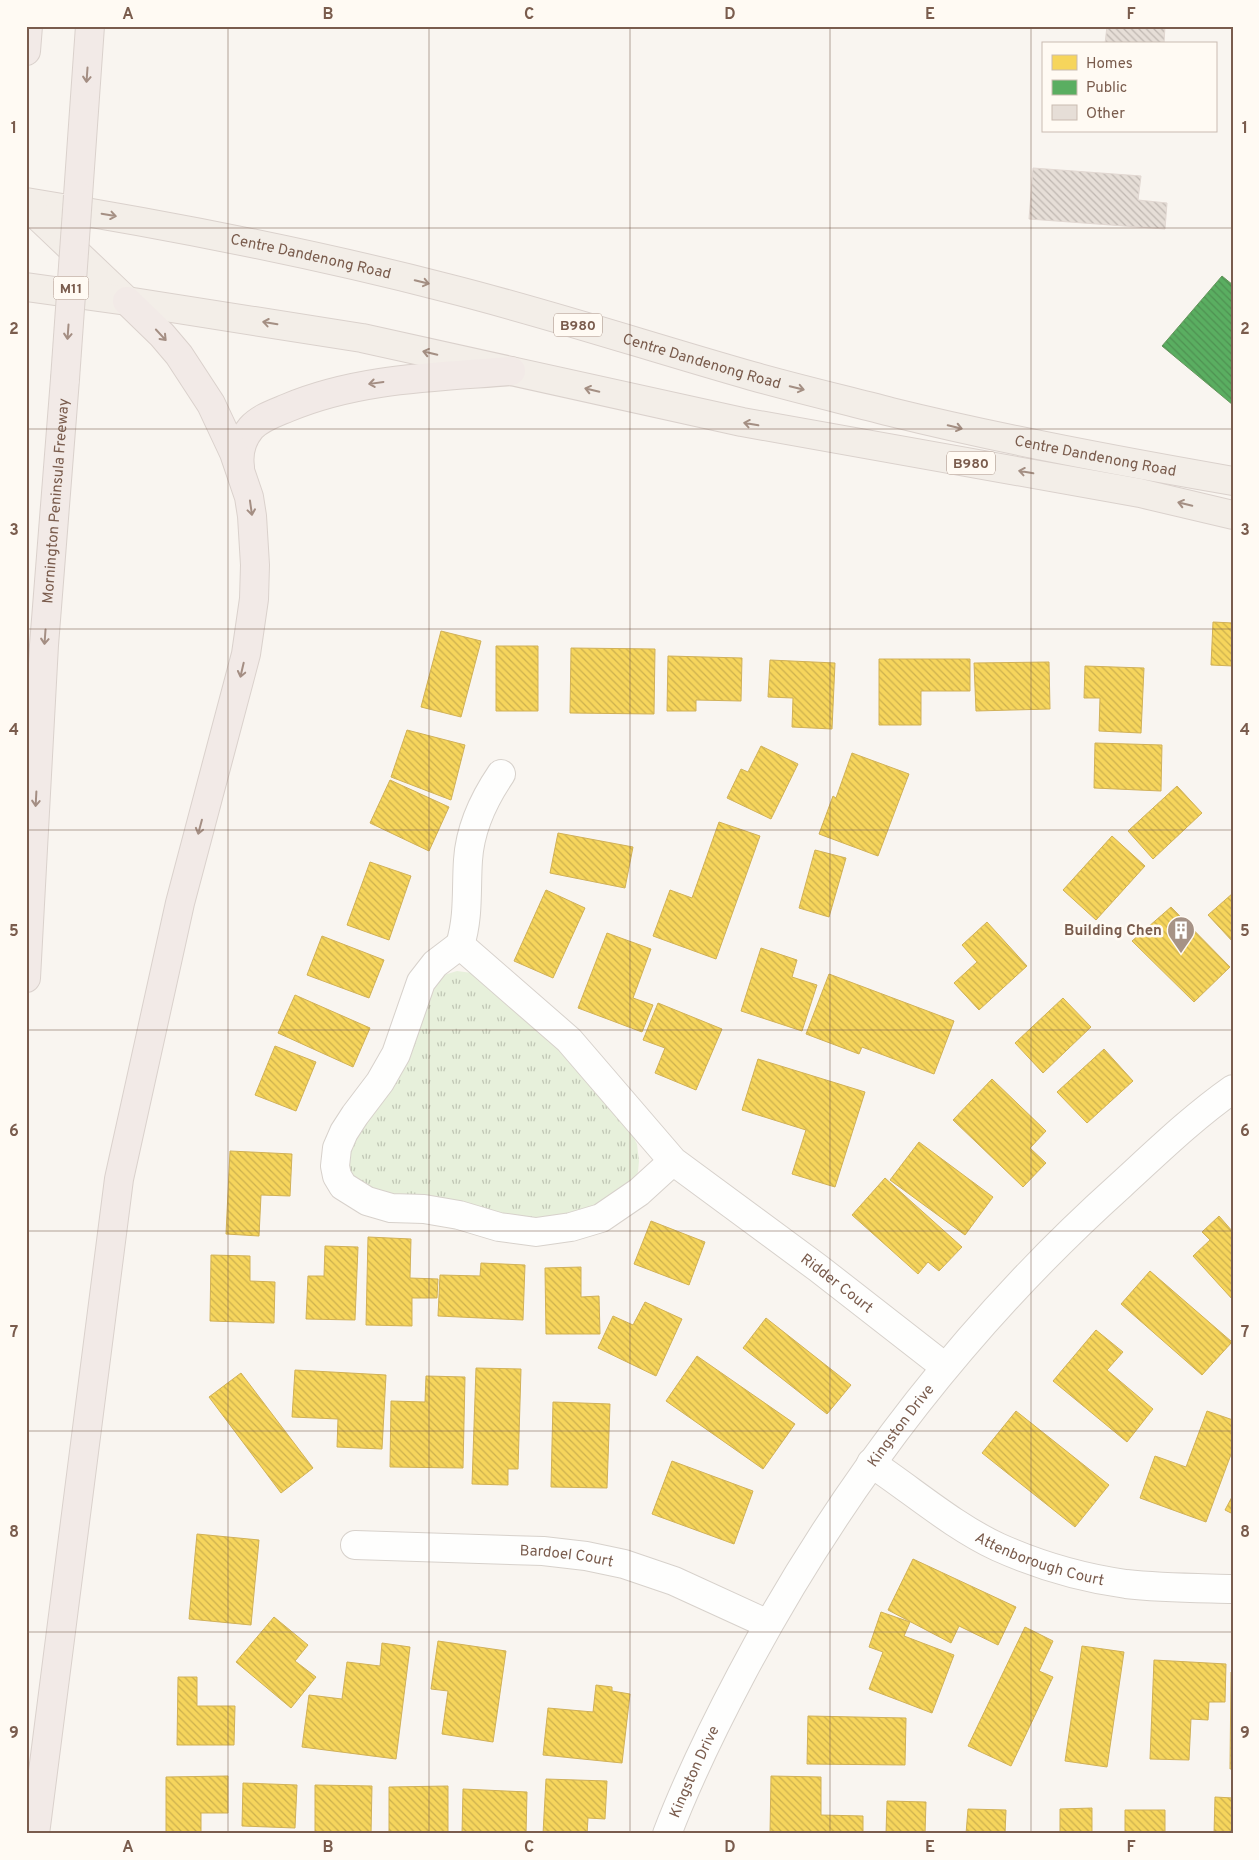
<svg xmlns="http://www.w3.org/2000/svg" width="1259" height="1860" font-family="Overpass,sans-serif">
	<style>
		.park { fill: url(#park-tufts) }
		.homes { fill: url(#homes-back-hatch); stroke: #d1b158 }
		.public { fill: url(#public-back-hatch); stroke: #64955b }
		.building { fill: url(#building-back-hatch); stroke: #e2d8d2 }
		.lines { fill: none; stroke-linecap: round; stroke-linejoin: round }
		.street-casing { stroke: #d7d1cb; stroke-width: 30 }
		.primary-casing { stroke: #dad1cc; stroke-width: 30 }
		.highway-casing { stroke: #dad1cc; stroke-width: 30 }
		.street { stroke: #fefefd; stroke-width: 28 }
		.primary { stroke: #f3eee8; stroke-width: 28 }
		.highway { stroke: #f2eae7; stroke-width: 28 }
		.highway-bridge-casing { stroke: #dad1cc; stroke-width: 30; stroke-linecap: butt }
		.highway-bridge { stroke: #f2eae7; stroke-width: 28 }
		.oneway { stroke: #a48e83 }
		.oneway2 { stroke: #a48f83 }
		.grid { fill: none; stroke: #7a5c4d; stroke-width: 1; stroke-opacity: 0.55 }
		.labels { text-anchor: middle; stroke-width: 5; stroke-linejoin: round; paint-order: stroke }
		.shield { fill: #fffaf3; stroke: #a28b7f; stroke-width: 1 }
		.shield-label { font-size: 14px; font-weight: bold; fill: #7a5c4d }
		.street-label { font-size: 15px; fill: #7a5c4d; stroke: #fffaf3 }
		.poi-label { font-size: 15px; font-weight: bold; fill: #7a5c4d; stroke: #fffaf3; text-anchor: end }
		.neatline { fill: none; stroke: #7a5c4d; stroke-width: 2 }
		.grid-label { font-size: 16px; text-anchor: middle; font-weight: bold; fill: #7a5c4d }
	</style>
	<defs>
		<pattern id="park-tufts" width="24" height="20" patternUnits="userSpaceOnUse" patternTransform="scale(1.25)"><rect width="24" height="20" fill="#e7f0db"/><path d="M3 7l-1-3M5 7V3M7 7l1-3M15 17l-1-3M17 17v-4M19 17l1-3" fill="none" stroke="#c0c6b4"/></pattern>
		<pattern id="homes-back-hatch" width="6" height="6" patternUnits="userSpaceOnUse" patternTransform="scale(1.25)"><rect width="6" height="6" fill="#f6d55c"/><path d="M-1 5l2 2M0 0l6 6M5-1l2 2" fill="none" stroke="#ccb04e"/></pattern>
		<pattern id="public-back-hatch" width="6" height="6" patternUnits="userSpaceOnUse" patternTransform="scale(1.25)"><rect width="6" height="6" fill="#5aae61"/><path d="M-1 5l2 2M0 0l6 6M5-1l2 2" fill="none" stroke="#4f9152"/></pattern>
		<pattern id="building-back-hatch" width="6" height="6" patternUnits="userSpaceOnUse" patternTransform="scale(1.25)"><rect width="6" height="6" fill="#e6ded7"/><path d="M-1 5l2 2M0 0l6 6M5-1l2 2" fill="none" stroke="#bfb7b1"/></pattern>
	</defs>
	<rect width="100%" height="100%" fill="#f9f5f0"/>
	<path class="park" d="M457 971 472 973 561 1045 622 1115 637 1144 639 1161 638 1172 630 1187 595 1209 533 1222 377 1195 352 1177 348 1163 347 1150 434 984 444 975Z"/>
	<path class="homes" d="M1213 622 1233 623V666L1211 665Z
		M441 631 481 641 461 717 421 707Z
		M496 646H538V711H496Z
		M571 648 655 649 654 714 570 713Z
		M668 656 742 658 741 701 696 700V711H667Z
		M879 659H970V691H921V725H879Z
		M770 660 835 663 832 729 792 727 793 698 768 697Z
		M1049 662 1050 709 976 711 974 663Z
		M1085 666 1144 668 1141 733 1099 731 1100 698H1084Z
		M407 730 465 745 451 800 391 777Z
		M1095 743 1162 745 1161 791 1094 788Z
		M761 746 798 764 771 819 727 798 741 769 748 772Z
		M852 753 909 774 878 856 819 834 833 796 836 798Z
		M390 780 449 807 429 851 370 823Z
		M1177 786 1202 813 1153 859 1128 831Z
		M719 822 760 836 716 959 653 936 670 890 692 898Z
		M558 833 633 847 625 888 550 873Z
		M1112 836 1145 866 1096 920 1063 890Z
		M815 850 846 858 829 917 799 908Z
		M370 862 411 876 389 940 347 925Z
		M546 890 585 908 553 978 514 961Z
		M1233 893V942L1208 915Z
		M1171 907 1230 967 1194 1002 1132 941Z
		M987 922 1027 966 979 1010 954 983 977 962 962 945Z
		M607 933 651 949 633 998 653 1005 642 1032 578 1008Z
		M322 936 384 960 369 998 307 975Z
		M761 948 797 960 792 977 817 985 802 1031 741 1011Z
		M829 974 954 1021 934 1074 862 1047 859 1054 806 1034Z
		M295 995 370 1028 353 1067 278 1033Z
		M1063 998 1091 1027 1043 1073 1015 1043Z
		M658 1003 722 1029 696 1090 655 1073 665 1048 643 1040Z
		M275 1046 316 1062 296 1111 255 1095Z
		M1104 1049 1133 1081 1087 1123 1057 1092Z
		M758 1059 865 1092 835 1187 792 1174 806 1130 742 1110Z
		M992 1079 1046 1131 1030 1148 1046 1163 1023 1187 953 1120Z
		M919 1142 993 1197 965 1235 890 1180Z
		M230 1151 292 1154 290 1196 261 1195 259 1236 226 1234Z
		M885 1178 962 1247 939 1271 928 1262 918 1274 852 1215Z
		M1219 1216 1233 1232V1300L1193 1256 1210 1240 1202 1232Z
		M651 1221 705 1242 689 1285 634 1264Z
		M368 1237 411 1239 410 1278 438 1279 437 1298H412V1326L366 1325Z
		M325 1246 358 1247 355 1320 306 1319 308 1276H324Z
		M211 1255 250 1256V1281L275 1282 274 1323 210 1321Z
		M481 1263 525 1265 523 1320 438 1316 440 1275 480 1276Z
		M581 1267V1297L599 1296 600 1334H546L545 1268Z
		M1150 1271 1232 1342 1202 1375 1121 1304Z
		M645 1302 682 1319 656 1376 598 1348 613 1316 633 1325Z
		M766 1318 851 1385 827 1414 743 1348Z
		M1096 1330 1123 1352 1107 1370 1153 1409 1127 1442 1053 1381Z
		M697 1356 795 1424 763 1469 666 1401Z
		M476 1368 521 1369 518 1469H508V1485L472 1484Z
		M295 1370 386 1375 382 1449 337 1447 338 1419 292 1417Z
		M241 1373 313 1468 281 1493 209 1397Z
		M426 1376 465 1377 463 1468 390 1467 391 1401 425 1402Z
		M553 1402 610 1404 607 1488 551 1487Z
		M1016 1411 1109 1485 1075 1527 982 1453Z
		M1207 1411 1233 1420V1449L1206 1522 1140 1498 1155 1456 1186 1467Z
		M672 1461 753 1491 734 1544 652 1514Z
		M1233 1495V1514L1225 1510Z
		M197 1534 259 1540 251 1625 189 1619Z
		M913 1559 1016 1607 998 1645 959 1626 951 1643 888 1610Z
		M881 1612 910 1622 904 1636 954 1655 932 1713 869 1689 883 1652 869 1647Z
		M274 1617 308 1645 295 1661 316 1677 291 1708 236 1662Z
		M1025 1627 1053 1641 1039 1671 1053 1677 1011 1766 968 1746Z
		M438 1641 506 1651 493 1742 442 1734 448 1691 431 1689Z
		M382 1643 410 1647 396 1759 302 1747 309 1695 342 1699 347 1662 380 1666Z
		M1082 1646 1124 1652 1107 1767 1065 1761Z
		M1154 1660 1226 1664 1225 1702H1209L1208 1720 1191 1719 1189 1760 1150 1759Z
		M1231 1672H1233V1769H1230Z
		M178 1677H197V1706H235L234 1745H177Z
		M596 1685 612 1687V1691L630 1694 622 1763 543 1755 548 1708 593 1712Z
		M808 1716 906 1718 905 1765 807 1764Z
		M228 1776V1813H201V1834H166V1777Z
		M771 1776 821 1777V1815L863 1816V1834H770Z
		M546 1779 607 1781 605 1819 588 1818 587 1834H543Z
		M243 1783 297 1785 295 1828 242 1826Z
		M315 1785 372 1786 371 1834 315 1832Z
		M448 1786V1834H389V1787Z
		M463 1789 527 1792 526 1834H462Z
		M1215 1797 1233 1798V1834H1214Z
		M887 1801 926 1802 925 1834H886Z
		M1092 1808V1834H1060V1809Z
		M968 1809 1006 1810 1005 1834H966Z
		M1125 1810H1165V1834H1125Z"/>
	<path class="public" d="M1222 276 1233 285V405L1162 346Z"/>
	<path class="building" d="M1107 26H1165L1164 44H1105Z
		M1033 168 1141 176 1138 200 1167 203 1165 229 1029 219Z"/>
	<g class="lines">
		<g class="street-casing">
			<g id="street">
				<path d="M460 945C469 917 466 889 468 860 470 829 484 799 501 774"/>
				<path id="s1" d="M673 1161 639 1192 601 1218 571 1227 536 1232 499 1227 459 1215 424 1209 391 1208 367 1201 343 1186 337 1176 335 1166 337 1148 344 1132 355 1115 380 1082 396 1054 421 982 435 964 460 945 569 1040 673 1161 818 1268 945 1367"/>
				<path id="s2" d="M871 1463C913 1491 953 1526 998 1547 1038 1565 1083 1578 1126 1584 1161 1588 1198 1588 1233 1589"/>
				<path id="s3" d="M355 1545 543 1551 586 1556 624 1564 674 1581 768 1624"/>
				<path id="s4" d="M667 1834C688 1779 714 1726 741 1675 839 1490 965 1325 1121 1185 1157 1152 1193 1117 1233 1089"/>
			</g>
		</g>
		<g class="primary-casing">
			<g id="primary">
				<path id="s5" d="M26 202C168 225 308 252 447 288 550 314 650 347 752 376 798 389 845 400 891 412 1004 440 1118 461 1233 481"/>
				<path d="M26 205 127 301"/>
				<path d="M26 287 127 301 362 338 742 422 1140 493 1233 515"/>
			</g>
		</g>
		<g class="highway-casing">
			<g id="highway">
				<path d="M26 51 28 26"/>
				<path d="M78 196 90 26"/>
				<path d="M240 467C238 453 242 439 251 428 260 418 275 413 287 408 358 378 436 377 511 371"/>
				<path id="s6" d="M26 978 44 645 65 379"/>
				<path d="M35 1834 119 1179 180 903 246 654 254 599 255 565 252 516 249 497 234 453 211 404 179 355 162 335 127 301"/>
			</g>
		</g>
		<use href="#street" class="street"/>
		<use href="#primary" class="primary"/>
		<use href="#highway" class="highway"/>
		<g class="highway-bridge-casing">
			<path id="highway-bridge" d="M65 379 78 196"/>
		</g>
		<use href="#highway-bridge" class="highway-bridge"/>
	</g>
	<defs><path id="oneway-shaft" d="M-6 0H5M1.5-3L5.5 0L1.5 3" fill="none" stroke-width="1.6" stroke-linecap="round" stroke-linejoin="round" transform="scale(1.25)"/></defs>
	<g class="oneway">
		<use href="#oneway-shaft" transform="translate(87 75) rotate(94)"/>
		<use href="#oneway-shaft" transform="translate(68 332) rotate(94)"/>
		<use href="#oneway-shaft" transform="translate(161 335) rotate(47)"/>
		<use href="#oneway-shaft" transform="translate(376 383) rotate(172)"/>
		<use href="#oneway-shaft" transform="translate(251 508) rotate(82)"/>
		<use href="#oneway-shaft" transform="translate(45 637) rotate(94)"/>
		<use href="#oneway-shaft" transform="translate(242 670) rotate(103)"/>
		<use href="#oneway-shaft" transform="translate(36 799) rotate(93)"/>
		<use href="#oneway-shaft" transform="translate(200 827) rotate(105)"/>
	</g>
	<g class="oneway2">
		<use href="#oneway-shaft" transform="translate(109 215) rotate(10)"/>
		<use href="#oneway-shaft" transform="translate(422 282) rotate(14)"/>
		<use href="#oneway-shaft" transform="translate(270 323) rotate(-171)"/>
		<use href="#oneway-shaft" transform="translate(430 353) rotate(-167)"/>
		<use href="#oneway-shaft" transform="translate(797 388) rotate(14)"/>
		<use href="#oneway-shaft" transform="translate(592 390) rotate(-167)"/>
		<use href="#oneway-shaft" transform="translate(751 424) rotate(-170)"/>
		<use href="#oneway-shaft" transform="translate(955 427) rotate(13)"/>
		<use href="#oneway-shaft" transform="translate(1026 472) rotate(-170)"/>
		<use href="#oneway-shaft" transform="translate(1185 504) rotate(-167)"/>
	</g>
	<path class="grid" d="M228 26V1834M429 26V1834M630 26V1834M830 26V1834M1031 26V1834M26 228H1233M26 429H1233M26 629H1233M26 830H1233M26 1030H1233M26 1231H1233M26 1431H1233M26 1632H1233"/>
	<defs>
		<g id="building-pin" transform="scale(1.4375)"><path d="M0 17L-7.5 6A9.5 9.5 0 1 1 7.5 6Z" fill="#a69286" stroke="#fffaf3"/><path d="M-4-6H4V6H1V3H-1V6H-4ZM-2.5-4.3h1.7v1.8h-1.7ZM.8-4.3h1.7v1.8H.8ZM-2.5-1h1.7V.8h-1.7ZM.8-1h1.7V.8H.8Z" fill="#fff"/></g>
	</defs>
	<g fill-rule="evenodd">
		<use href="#building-pin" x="1181" y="930"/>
	</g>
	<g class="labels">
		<g class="shield">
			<rect x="53.5" y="276.5" width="35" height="23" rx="4"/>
			<rect x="554" y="313.5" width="48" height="23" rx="4"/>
			<rect x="947" y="451.5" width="48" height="23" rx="4"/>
		</g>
		<g class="shield-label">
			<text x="71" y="293">M11</text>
			<text x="578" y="330">B980</text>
			<text x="971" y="468">B980</text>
		</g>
		<g class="street-label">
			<text dy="5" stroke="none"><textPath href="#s5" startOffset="290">Centre Dandenong Road</textPath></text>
			<text dy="5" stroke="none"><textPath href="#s5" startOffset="695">Centre Dandenong Road</textPath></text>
			<text dy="5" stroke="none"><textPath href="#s5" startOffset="1100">Centre Dandenong Road</textPath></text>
			<text dy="5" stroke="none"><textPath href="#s6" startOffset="478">Mornington Peninsula Freeway</textPath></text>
			<text dy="5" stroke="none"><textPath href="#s1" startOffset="1150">Ridder Court</textPath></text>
			<text dy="5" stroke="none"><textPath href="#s4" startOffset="472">Kingston Drive</textPath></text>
			<text dy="5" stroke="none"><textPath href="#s2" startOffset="196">Attenborough Court</textPath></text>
			<text dy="5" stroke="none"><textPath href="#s3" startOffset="212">Bardoel Court</textPath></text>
			<text dy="5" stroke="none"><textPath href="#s4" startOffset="68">Kingston Drive</textPath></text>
		</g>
		<g class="poi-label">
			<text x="1162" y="935">Building Chen</text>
		</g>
	</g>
	<rect width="1259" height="1860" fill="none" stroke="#fffaf3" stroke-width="55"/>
	<rect x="1042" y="42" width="175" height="90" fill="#fffaf3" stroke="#cabbb1"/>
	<rect x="1052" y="55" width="25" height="15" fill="#f6d55c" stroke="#cabbb1"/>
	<text x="1086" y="68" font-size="15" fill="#7a5c4d">Homes</text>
	<rect x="1052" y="80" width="25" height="15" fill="#5aae61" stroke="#cabbb1"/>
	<text x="1086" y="92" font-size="15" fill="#7a5c4d">Public</text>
	<rect x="1052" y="105" width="25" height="15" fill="#e6ded7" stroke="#cabbb1"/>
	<text x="1086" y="118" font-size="15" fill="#7a5c4d">Other</text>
	<rect x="28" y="28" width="1204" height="1804" class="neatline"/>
	<g class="grid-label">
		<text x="128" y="19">A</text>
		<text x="328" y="19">B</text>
		<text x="529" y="19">C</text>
		<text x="730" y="19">D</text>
		<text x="930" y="19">E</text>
		<text x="1131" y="19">F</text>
		<text x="14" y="133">1</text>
		<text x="1245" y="133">1</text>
		<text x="14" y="334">2</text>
		<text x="1245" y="334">2</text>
		<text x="14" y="535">3</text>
		<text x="1245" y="535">3</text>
		<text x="14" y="735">4</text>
		<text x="1245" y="735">4</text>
		<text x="14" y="936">5</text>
		<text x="1245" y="936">5</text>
		<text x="14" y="1136">6</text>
		<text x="1245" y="1136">6</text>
		<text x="14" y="1337">7</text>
		<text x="1245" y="1337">7</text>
		<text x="14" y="1537">8</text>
		<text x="1245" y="1537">8</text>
		<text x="14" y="1738">9</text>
		<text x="1245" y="1738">9</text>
		<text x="128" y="1852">A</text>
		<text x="328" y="1852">B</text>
		<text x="529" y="1852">C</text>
		<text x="730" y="1852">D</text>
		<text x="930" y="1852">E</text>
		<text x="1131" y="1852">F</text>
	</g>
</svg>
